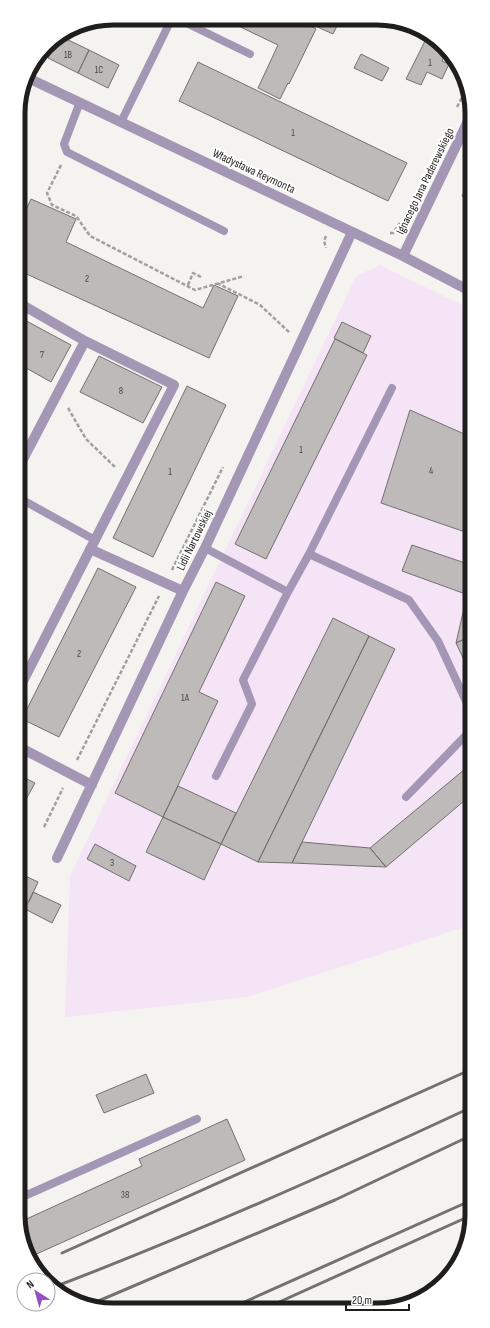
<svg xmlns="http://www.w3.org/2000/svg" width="490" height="1328" font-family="'Sofia Sans Condensed',sans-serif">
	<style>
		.commercial { fill: #f4e4f6 }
		.building { fill: #bfbaba; stroke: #747070 }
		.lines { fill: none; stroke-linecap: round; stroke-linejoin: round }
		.path { stroke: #a1a09e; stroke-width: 2.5; stroke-dasharray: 4 2; stroke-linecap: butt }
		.lane { stroke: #a397b5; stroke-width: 8 }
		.street { stroke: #a397b5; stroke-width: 10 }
		.rail { stroke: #737271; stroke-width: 3 }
		.labels { text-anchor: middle; stroke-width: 4; stroke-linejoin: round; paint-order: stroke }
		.number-label { font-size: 10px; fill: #464544 }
		.street-label { font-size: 12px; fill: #1e1e1d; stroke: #fff }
		.rim { fill: none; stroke: #1e1e1d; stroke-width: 5 }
	</style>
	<rect width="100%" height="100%" fill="#f5f3f0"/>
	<path class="commercial" d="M380 265 470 309 471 925 247 997 65 1017 70 876 356 276Z"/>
	<path class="building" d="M232 19H297L316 29 289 84 288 83 280 99 258 88 278 45 230 22Z
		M315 19 340 20 333 34 313 25Z
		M60 36 89 50 78 73 48 58Z
		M427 37 444 46 447 51 442 61 449 64 442 79 427 72 421 85 406 79Z
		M89 50 119 65 108 88 78 73Z
		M361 54 389 68 382 81 354 68Z
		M198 62 407 163 388 201 179 101Z
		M470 178V200L462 196Z
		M31 199 76 219 66 242 203 308 214 285 238 296 209 358 18 270V227Z
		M19 317 71 345 51 382 19 364Z
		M342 322 371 336 363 353 334 338Z
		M335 339 367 355 266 559 235 544Z
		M99 356 162 387 143 423 80 392Z
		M187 386 226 405 153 557 113 538Z
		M410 410 471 437V534L381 503Z
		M412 545 471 565V596L402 571Z
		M98 568 136 587 59 737 22 719Z
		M216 582 245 596 199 692 218 701 163 817 115 793Z
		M467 595 471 596V636L456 643Z
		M333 618 369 636 258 862 221 844Z
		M369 636 395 649 292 863 258 862Z
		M471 636V675L456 643Z
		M471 764V795L386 867 370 848Z
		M19 775 35 783 19 812Z
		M178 786 236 813 221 844 163 817Z
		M163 817 221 844 204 880 146 852Z
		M302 842 370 848 386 867 292 863Z
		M95 844 136 866 129 881 87 859Z
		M19 873 38 882 29 902 19 897Z
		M33 892 61 905 52 923 25 909Z
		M146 1074 154 1093 104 1113 96 1095Z
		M227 1119 245 1160 32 1256 20 1234V1222L142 1166 139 1159Z"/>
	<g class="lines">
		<path class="path" d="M457 107 467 88
			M61 165 47 193 52 205 76 216 90 236 195 290 244 276
			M390 233H393L400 223
			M326 236 324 241 326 248
			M217 283 260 305 289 332
			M188 285 193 273 201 277
			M68 408 86 439 116 468
			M172 570 223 467
			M77 760 159 596
			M44 827 63 788"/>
		<path class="lane" d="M176 18 250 54
			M80 102 64 144 67 152 224 231
			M121 122 172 18
			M19 498 95 540
			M205 548 288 592
			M309 554 409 600 438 641 471 712
			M216 776 252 704 243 680 288 592 309 554 392 388
			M406 797 471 730
			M20 1198 197 1119"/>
		<path class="street" d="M26 77 403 256 470 291
			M403 256 470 117
			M19 303 85 341 174 385 19 689
			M19 467 85 341
			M90 549 183 591
			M19 747 92 785
			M57 858 183 591 205 548 352 232"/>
		<path class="rail" d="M62 1253 472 1069
			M54 1287C196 1233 335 1171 472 1107
			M89 1305 335 1200 472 1135
			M231 1308 472 1200
			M266 1308 472 1215"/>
	</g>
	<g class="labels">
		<g class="number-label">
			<text x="68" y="58">1B</text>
			<text x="430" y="66">1</text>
			<text x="99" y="73">1C</text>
			<text x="293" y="136">1</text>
			<text x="87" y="282">2</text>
			<text x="42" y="358">7</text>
			<text x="121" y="394">8</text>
			<text x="301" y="453">1</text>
			<text x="431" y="474">4</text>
			<text x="170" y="475">1</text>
			<text x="79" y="657">2</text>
			<text x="185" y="701">1A</text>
			<text x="112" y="866">3</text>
			<text x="125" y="1198">38</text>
		</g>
		<g class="street-label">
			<text transform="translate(254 171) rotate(25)" y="4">Władysława Reymonta</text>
			<text transform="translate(425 181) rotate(-64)" y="4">Ignacego Jana Paderewskiego</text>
			<text transform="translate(194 540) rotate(-64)" y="4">Lidii Nartowskiej</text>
		</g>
	</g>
	<path d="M0 0H490V1328H0ZM113 25H377A88 88 0 0 1 465 113V1215A88 88 0 0 1 377 1303H113A88 88 0 0 1 25 1215V113A88 88 0 0 1 113 25Z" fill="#fff" fill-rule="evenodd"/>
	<path class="rim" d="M113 25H377A88 88 0 0 1 465 113V1215A88 88 0 0 1 377 1303H113A88 88 0 0 1 25 1215V113A88 88 0 0 1 113 25Z"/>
	<g transform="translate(36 1292) rotate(323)"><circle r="19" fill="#ffffff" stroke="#a5a5a5"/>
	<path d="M0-3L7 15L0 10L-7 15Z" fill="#9650c4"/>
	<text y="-6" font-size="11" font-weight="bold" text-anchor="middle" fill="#1e1e1d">N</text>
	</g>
	<path d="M346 1304v6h63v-6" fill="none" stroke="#1e1e1d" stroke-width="2"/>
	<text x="352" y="1304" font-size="12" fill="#1e1e1d" stroke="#ffffff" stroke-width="3" paint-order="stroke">20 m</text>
</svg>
